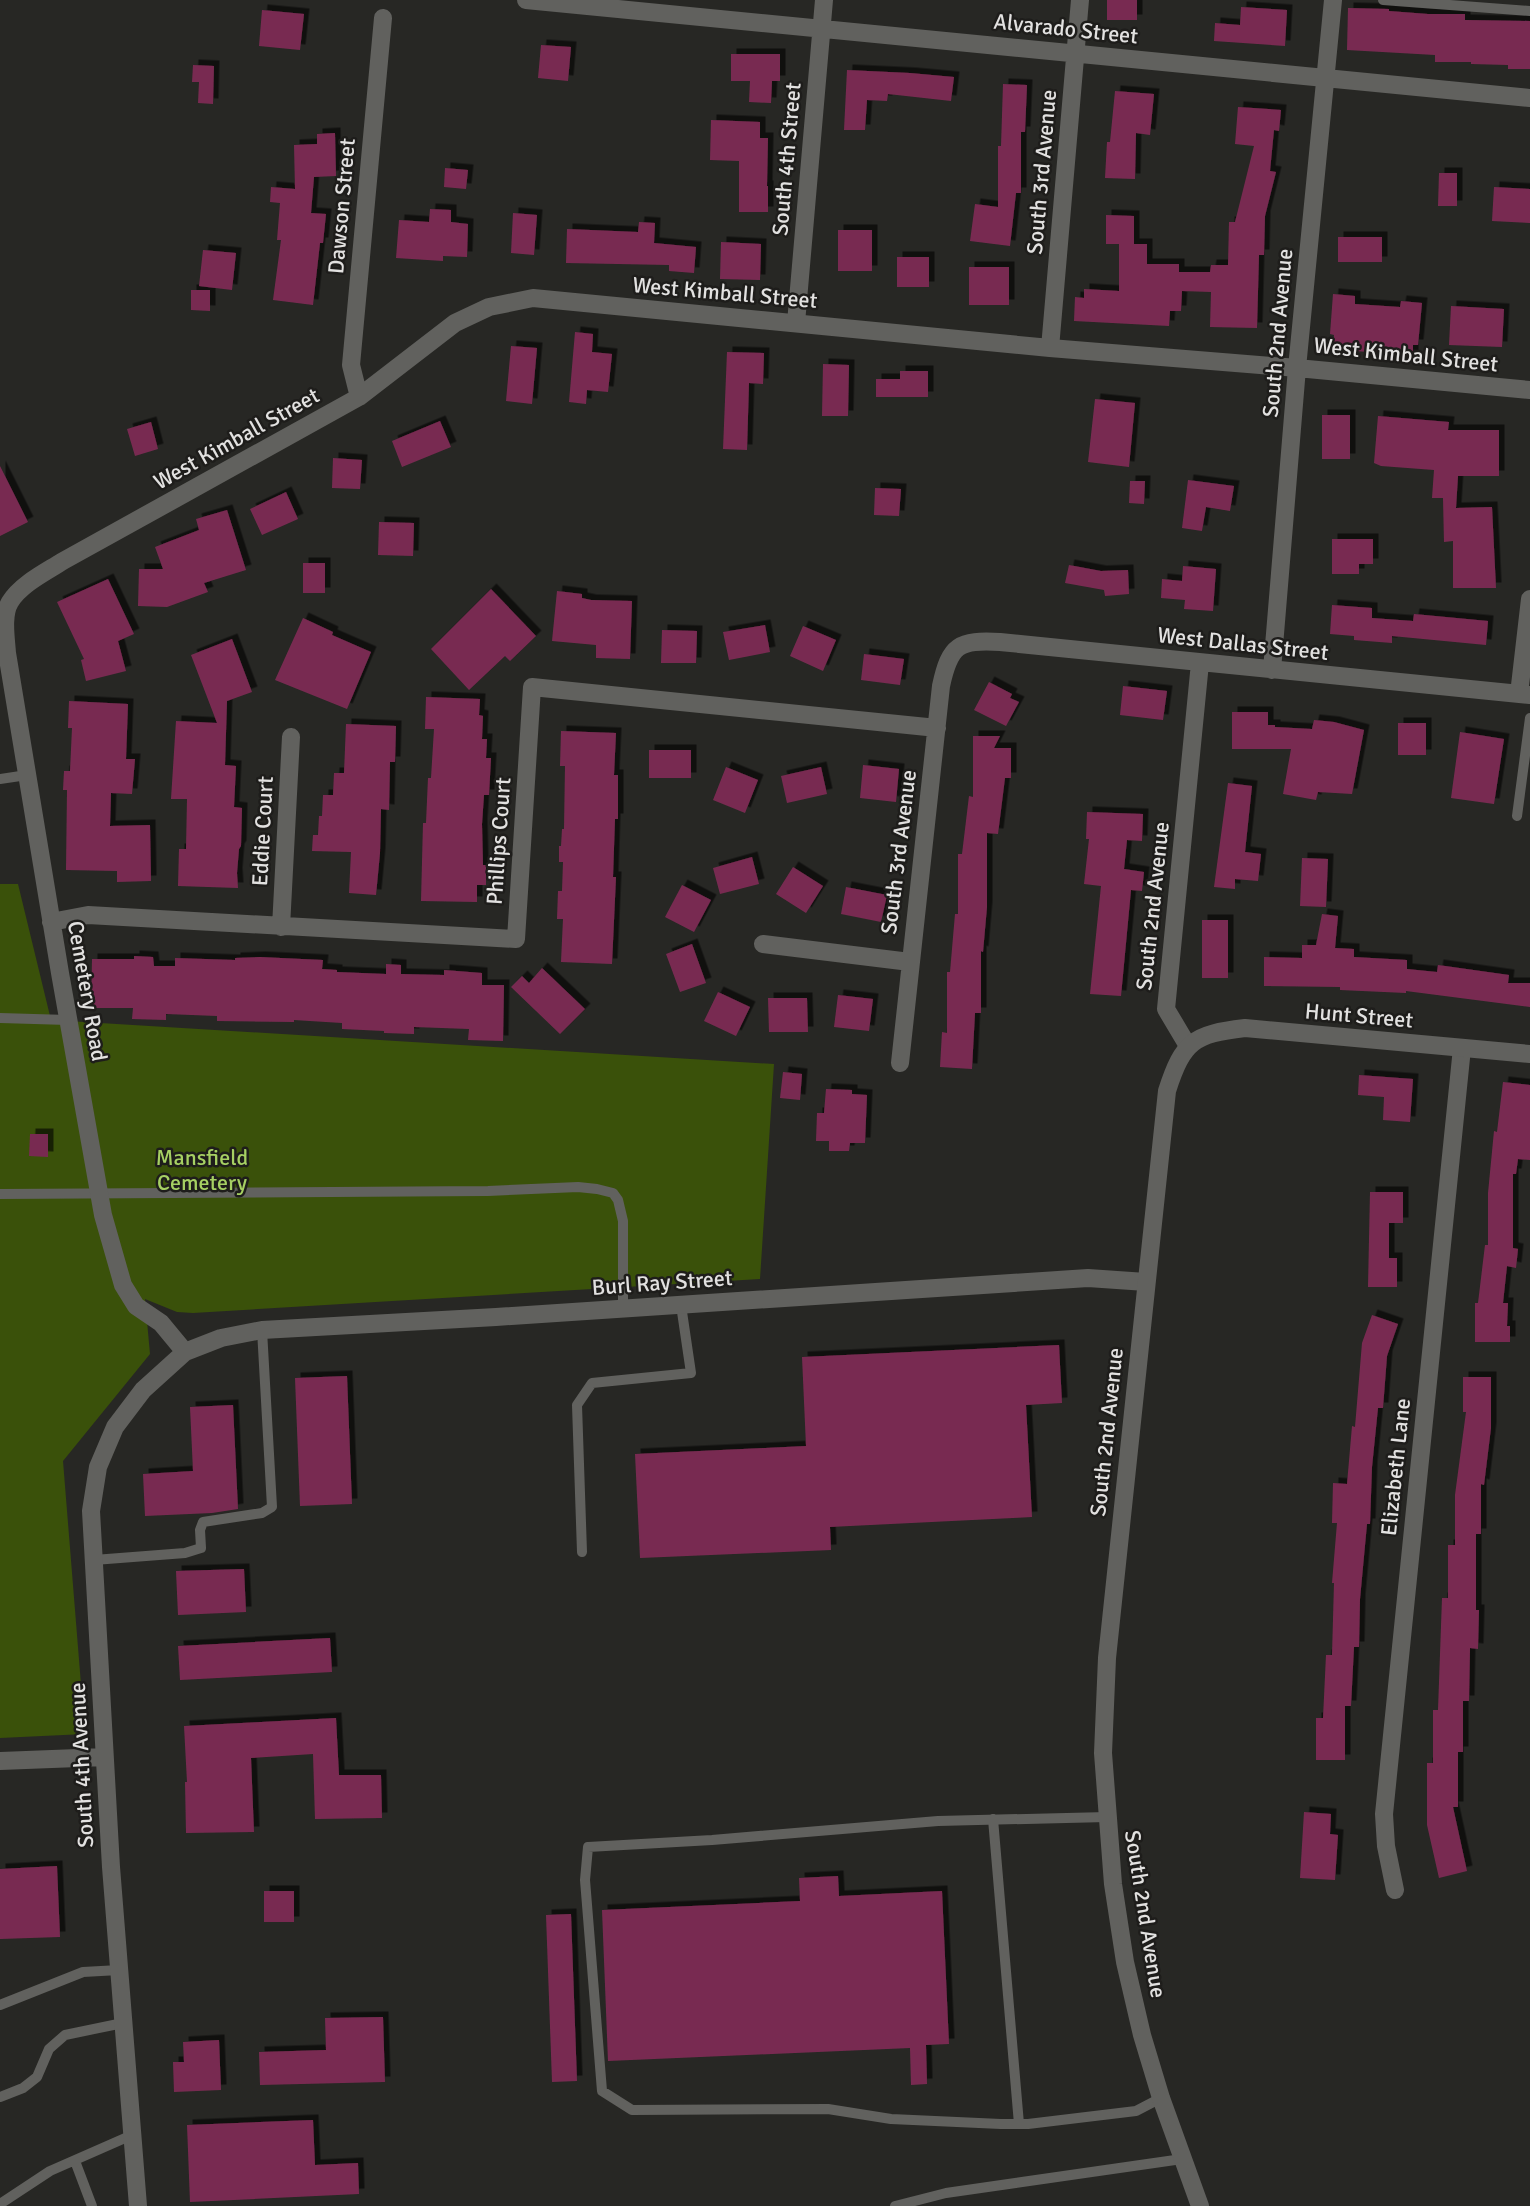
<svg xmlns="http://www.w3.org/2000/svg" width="1530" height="2206" font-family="Signika,sans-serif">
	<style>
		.green { fill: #3a510a }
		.building { fill: #782b51; filter: url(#shadow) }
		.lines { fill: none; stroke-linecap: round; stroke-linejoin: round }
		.lane { stroke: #61615e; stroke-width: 10 }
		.street { stroke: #61615e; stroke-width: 18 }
		.secondary { stroke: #61615e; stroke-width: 18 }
		.labels { text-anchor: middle; stroke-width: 5; stroke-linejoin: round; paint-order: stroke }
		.street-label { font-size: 22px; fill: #e2e1e0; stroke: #1e1d1b }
		.park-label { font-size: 22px; fill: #a6d063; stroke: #1e1d1b }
	</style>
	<defs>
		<filter id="shadow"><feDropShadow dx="5.5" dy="-5.5" stdDeviation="0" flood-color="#0009"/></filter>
	</defs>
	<rect width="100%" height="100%" fill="#272724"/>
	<path class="green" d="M0 884H18L51 1020 774 1064 760 1279 193 1313 177 1312 145 1299 150 1354 63 1461 85 1734 0 1738Z"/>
	<path class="building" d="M1107 0H1137V20H1107Z
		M1241 7 1287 10 1285 46 1214 41 1215 23 1240 25Z
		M1348 8 1389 9V11L1428 14H1465V20L1530 21V69H1508V65L1471 64V62H1435V55L1347 50Z
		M262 10 304 14 300 50 259 46Z
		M541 45 571 47 568 81 538 78Z
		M731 54H780V81H772L771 103 749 102 750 81H731Z
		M193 65 214 66 213 104 198 103 199 82H192Z
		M847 70 910 73 954 77 951 101 888 94 887 101 867 100 865 130H844Z
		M1003 84 1027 85 1025 132H1021V193H1016L1010 246 970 241 975 204 998 207V146H1001Z
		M1115 91 1154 94 1150 135 1136 133 1135 179 1105 178 1107 142H1110Z
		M1238 107 1281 110 1279 131 1274 130 1270 171 1276 172 1265 216 1264 255H1259L1257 328 1210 327 1211 292 1182 291 1181 311H1170L1169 326 1074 321 1075 297 1084 298V289L1119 291V244H1106V215L1134 216V244H1147V264H1179V272H1210L1211 265H1228L1229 222H1235L1254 146 1235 144Z
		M711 120 760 122V138H768L767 186H768V212H739V161L710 160Z
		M335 133 336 176 314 177 311 213 326 214 323 243H320L313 305 273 300 281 240H277L280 203 270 202 271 187 295 189 294 145 317 144V134Z
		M445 168 468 170 466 189 444 187Z
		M1439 173H1457V206H1438Z
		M1494 187 1530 189V223L1492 221Z
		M430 209 451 210V222L468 224 467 257 443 256V261L396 258 399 220 429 222Z
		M513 213 537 215 534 255 511 253Z
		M639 222 655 223 654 243 696 247 694 273 669 271V265L566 263 567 229 638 232Z
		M838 230H872V271H838Z
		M1338 237H1382V262H1338Z
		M721 242 761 244 760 280 720 279Z
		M203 250 236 253 232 290 199 286Z
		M897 257H929V287H897Z
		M969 267H1009V305H969Z
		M191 290H210V311L191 310Z
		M1333 294 1355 296V304L1400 307 1401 301 1422 303 1418 345H1413V356L1333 349 1334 335 1330 334Z
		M1451 306 1504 309 1502 347 1449 345Z
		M575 332 593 334 592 352 612 354 608 392 587 390 586 404 569 402Z
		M511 346 537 348 532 404 506 401Z
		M727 352 764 353 763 384 749 383 747 450 723 449Z
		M823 364 849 365 848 416H822Z
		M900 371H928V397H876V379H900Z
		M1095 399 1135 403 1129 467 1088 462Z
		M1322 415H1350V459H1322Z
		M1378 416 1449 422 1448 430H1499V476H1458L1456 508 1492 507 1496 588H1453V541L1444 542 1443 498H1432L1434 470 1381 466 1374 463Z
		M440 421 451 447 402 467 392 441Z
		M151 422 158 449 135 456 127 429Z
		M333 458 362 460 360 489 332 488Z
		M0 466 28 522 0 536Z
		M1188 480 1234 486 1230 511 1206 507 1202 531 1182 528Z
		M1130 481H1145L1144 504 1129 503Z
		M875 488 901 489 899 516 874 515Z
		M286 492 298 519 262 535 250 509Z
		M227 510 246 570 204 583 208 592 167 607 138 606 139 569H163L155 547 199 530 196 519Z
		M379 522 414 523 413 556 378 555Z
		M1332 539H1373V564H1359V574H1332Z
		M303 563H325V593H303Z
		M1069 565 1101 571 1128 570 1129 594 1105 596 1104 590 1065 583Z
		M1183 566 1216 569 1213 611 1184 609 1185 600 1161 598 1162 579 1182 581Z
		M108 579 134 634 118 641 126 671 86 681 81 660 84 659 57 602Z
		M491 589 536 636 510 661 505 656 469 690 431 649Z
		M557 591 582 594V598L591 600 632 601 630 659 596 658V645L552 641Z
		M1332 605 1372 608V618L1413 621 1414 614 1488 621 1486 645 1392 636V643L1354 640V636L1330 634Z
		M303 618 333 632 332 635 371 652 347 709 275 680Z
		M765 625 770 652 729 660 723 632Z
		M803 626 836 640 823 671 790 656Z
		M662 630 697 631 696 663H661Z
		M232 639 252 692 227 701 225 765 236 766 234 807 242 808 241 846 239 849 237 873 238 888 178 886 179 849H186L187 799H171L176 721 217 723 191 655Z
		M864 654 904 659 900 685 861 680Z
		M989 682 1012 694 1010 698 1019 702 1006 726 974 710Z
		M1123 686 1167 691 1163 720 1120 715Z
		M426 697 480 699 479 715 483 716 482 739H487L486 758H491L489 795H484L482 824 483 865H486V885H477V902L421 901 423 823H426L428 778H431L434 729H425Z
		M69 701 128 704 126 759H135L132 794 111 793 110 826 150 825 151 881 117 882V871L66 870 67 790H63L64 771H70L72 728H68Z
		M1232 712H1268V725H1275V727L1312 729 1314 720 1334 722 1364 730 1352 794 1318 792 1316 800 1283 794 1291 749H1232Z
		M1398 723H1426V755H1398Z
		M346 724 396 726 395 762H390L389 810 381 809 380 853 376 895 349 893 351 852 312 851 313 835H318L319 816H322L323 795H333L334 773H344Z
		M561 731 616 733 614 775H618V819H615L613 877H616L612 964 561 962 563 919H557L558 891H562L563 862H559V846H561L562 829H564L565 766H560Z
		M1460 732 1504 739 1494 804 1451 798Z
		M973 736H1000L994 748H1011V778H1005L998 834 987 833V907L983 952 981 951V1013H975L972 1069 940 1067 942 1032 947 1033V972H950L955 914H958V854H962L969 796 973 797Z
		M649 750H691V778H649Z
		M863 765 899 769 896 802 860 798Z
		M726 767 758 780 745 813 713 800Z
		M821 767 827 794 787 803 781 776Z
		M1228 783 1252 786 1245 852 1261 854 1258 881 1235 879V889L1214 887Z
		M1087 812 1143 814 1142 841 1127 840 1124 869 1144 872 1142 891 1131 890 1121 996 1090 994 1101 886 1084 884 1089 839H1086Z
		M752 857 759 884 720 894 713 868Z
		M1302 858 1328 859 1326 907 1300 906Z
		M793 867 823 886 806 913 776 894Z
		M682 885 711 900 694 932 665 917Z
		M846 887 887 895 881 922 841 914Z
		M1322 914 1338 916 1335 948 1354 949V957L1407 960V969L1437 972 1438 965 1509 975 1508 983H1530V1007L1406 991V993L1340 990V987L1264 986V957L1302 958V945H1316Z
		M1202 920H1228V978H1202Z
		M692 944 706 983 680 992 666 954Z
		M134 956 153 957 154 966H175V958L235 960V958L260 957 323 960 322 969 337 970V972L386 974V964L401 965V974L444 975V970L482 973V985H504L503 1041 468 1040 469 1029 414 1027V1034L384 1033V1031L342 1029V1023L294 1020V1022L217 1021V1016L166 1014V1020L132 1019 133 1008H91L92 959H134Z
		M542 968 585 1009 560 1034 511 987 522 976 529 983Z
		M718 992 750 1007 736 1036 704 1021Z
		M838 995 873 999 869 1031 834 1027Z
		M768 998H807L808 1032H769Z
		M783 1072 802 1074 800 1100 780 1098Z
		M1359 1075 1413 1079 1410 1122 1383 1120 1384 1097 1358 1095Z
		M1503 1082 1530 1085V1160L1518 1159 1516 1174H1513V1248L1518 1249 1516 1268 1507 1266 1503 1303H1508L1507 1326H1510V1342H1475V1303H1478L1485 1245H1488V1193L1494 1131 1497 1132Z
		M826 1089 852 1090V1094L867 1095 865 1143H850L849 1151H829V1141H816L817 1113H824Z
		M30 1134H48V1157L29 1156Z
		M1370 1192H1403V1223H1389V1258H1397V1287H1368Z
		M1372 1315 1398 1324 1387 1356 1383 1408H1378L1372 1467 1370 1524H1367L1360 1599 1359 1647H1354L1351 1706H1345V1760H1316V1718H1323L1326 1655H1332L1334 1583H1332L1337 1523H1332L1333 1483 1347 1484 1352 1426 1355 1427 1362 1343Z
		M1059 1345 1062 1403 1026 1405 1032 1517 830 1527 831 1550 640 1558 635 1454 806 1446 802 1357Z
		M347 1376 352 1504 300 1506 295 1378Z
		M1463 1377H1491V1428L1484 1485 1481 1484V1534H1476V1610H1479L1478 1649 1470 1648 1469 1701H1463V1752H1458V1807H1453L1467 1871 1439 1878 1427 1825V1763H1433V1710H1438L1442 1598H1448V1545H1455V1495L1466 1412H1463Z
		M233 1405 238 1509 212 1513 145 1516 143 1474 193 1471 190 1407Z
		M244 1569 246 1612 178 1615 176 1571Z
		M330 1638 332 1672 180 1680 178 1646Z
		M336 1718 339 1775H381L382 1818 315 1819 313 1754 251 1758 254 1832 186 1833 185 1782H187L184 1726Z
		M1304 1812 1331 1814 1330 1834 1338 1835 1335 1880 1300 1878Z
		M57 1866 60 1937 0 1939V1869Z
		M838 1876 839 1896 942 1891 949 2044 926 2045 927 2084 911 2085 910 2048 608 2061 602 1910 800 1901 799 1878Z
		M264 1891H294V1922H264Z
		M571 1914 577 2081 552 2082 546 1915Z
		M383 2017 385 2082 260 2085 259 2052 326 2050 325 2018Z
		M219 2040 221 2090 174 2092 173 2062H184L183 2042Z
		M313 2120 315 2165 358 2163 359 2194 190 2202 187 2125Z"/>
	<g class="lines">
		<path class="lane" d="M1383 0 1530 11
			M0 779 27 775
			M1517 816 1530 718
			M0 1018 68 1020
			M0 1194 488 1191 578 1187 597 1189 613 1193 618 1200 623 1221V1308
			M582 1552 577 1405 592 1383 691 1373 681 1305
			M94 1560 185 1553 201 1548 200 1530 203 1522 262 1513 272 1507 262 1330
			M1107 1817 938 1821 712 1840 588 1847 585 1880 602 2091 632 2110 828 2109 891 2119 1001 2124H1028L1136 2111 1161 2098
			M993 1819 1019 2124
			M0 2005 83 1972 119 1970
			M0 2097 23 2088 37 2077 49 2049 65 2035 123 2023
			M75 2161 92 2206
			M0 2204 50 2171 132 2135
			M895 2206 946 2193 1182 2159"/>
		<path class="street" d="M526 0 1530 98
			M796 323 824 0
			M1050 348 1080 0
			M359 397 351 365 383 18
			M1272 670 1297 368 1333 0
			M1519 694 1530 599
			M51 922 88 915 516 939 532 687 937 728
			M281 927 291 737
			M763 944 910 962
			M1188 1046 1166 1009 1200 663
			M900 1063 941 686C950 644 959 640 1000 642L1530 695
			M185 1352 161 1323 136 1306 123 1285 103 1215 60 973 7 653C6 638 2 615 10 602 21 584 46 572 63 561L359 397 455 323 489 307 533 298 1050 348 1297 368 1530 390
			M0 1761 104 1757
			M1395 1890 1386 1846 1384 1814 1462 1048
			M138 2206 111 1867 91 1511 98 1467 115 1427 143 1390 185 1352 221 1338 262 1330 496 1317 1088 1278 1146 1282"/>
		<path class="secondary" d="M1200 2206 1161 2098 1142 2035 1125 1962 1113 1884 1103 1753 1107 1658 1167 1091C1183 1041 1194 1034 1245 1028L1530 1054"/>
	</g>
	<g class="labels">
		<g class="street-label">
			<text transform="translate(1066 28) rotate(6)" y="8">Alvarado Street</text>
			<text transform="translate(786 159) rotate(-85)" y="8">South 4th Street</text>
			<text transform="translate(1041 172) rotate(-85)" y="8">South 3rd Avenue</text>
			<text transform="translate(341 206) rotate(-85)" y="8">Dawson Street</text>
			<text transform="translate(725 292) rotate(5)" y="8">West Kimball Street</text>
			<text transform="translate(1277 333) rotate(-85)" y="8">South 2nd Avenue</text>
			<text transform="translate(1406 354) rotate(6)" y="8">West Kimball Street</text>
			<text transform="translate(236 438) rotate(-29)" y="8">West Kimball Street</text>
			<text transform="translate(1243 643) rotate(6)" y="8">West Dallas Street</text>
			<text transform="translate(262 831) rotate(-87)" y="8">Eddie Court</text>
			<text transform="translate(498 841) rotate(-86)" y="8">Phillips Court</text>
			<text transform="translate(898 852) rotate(-83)" y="8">South 3rd Avenue</text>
			<text transform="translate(1152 906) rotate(-84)" y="8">South 2nd Avenue</text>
			<text transform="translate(88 991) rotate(80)" y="8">Cemetery Road</text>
			<text transform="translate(1359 1015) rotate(5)" y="8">Hunt Street</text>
			<text transform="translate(662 1282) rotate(-4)" y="8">Burl Ray Street</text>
			<text transform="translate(1106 1432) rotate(-84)" y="8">South 2nd Avenue</text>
			<text transform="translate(1395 1467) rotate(-84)" y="8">Elizabeth Lane</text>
			<text transform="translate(81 1765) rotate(-93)" y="8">South 4th Avenue</text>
			<text transform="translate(1146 1914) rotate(81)" y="8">South 2nd Avenue</text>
		</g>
		<g class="park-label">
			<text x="202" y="1165">Mansfield<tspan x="202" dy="25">Cemetery</tspan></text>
		</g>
	</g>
</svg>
